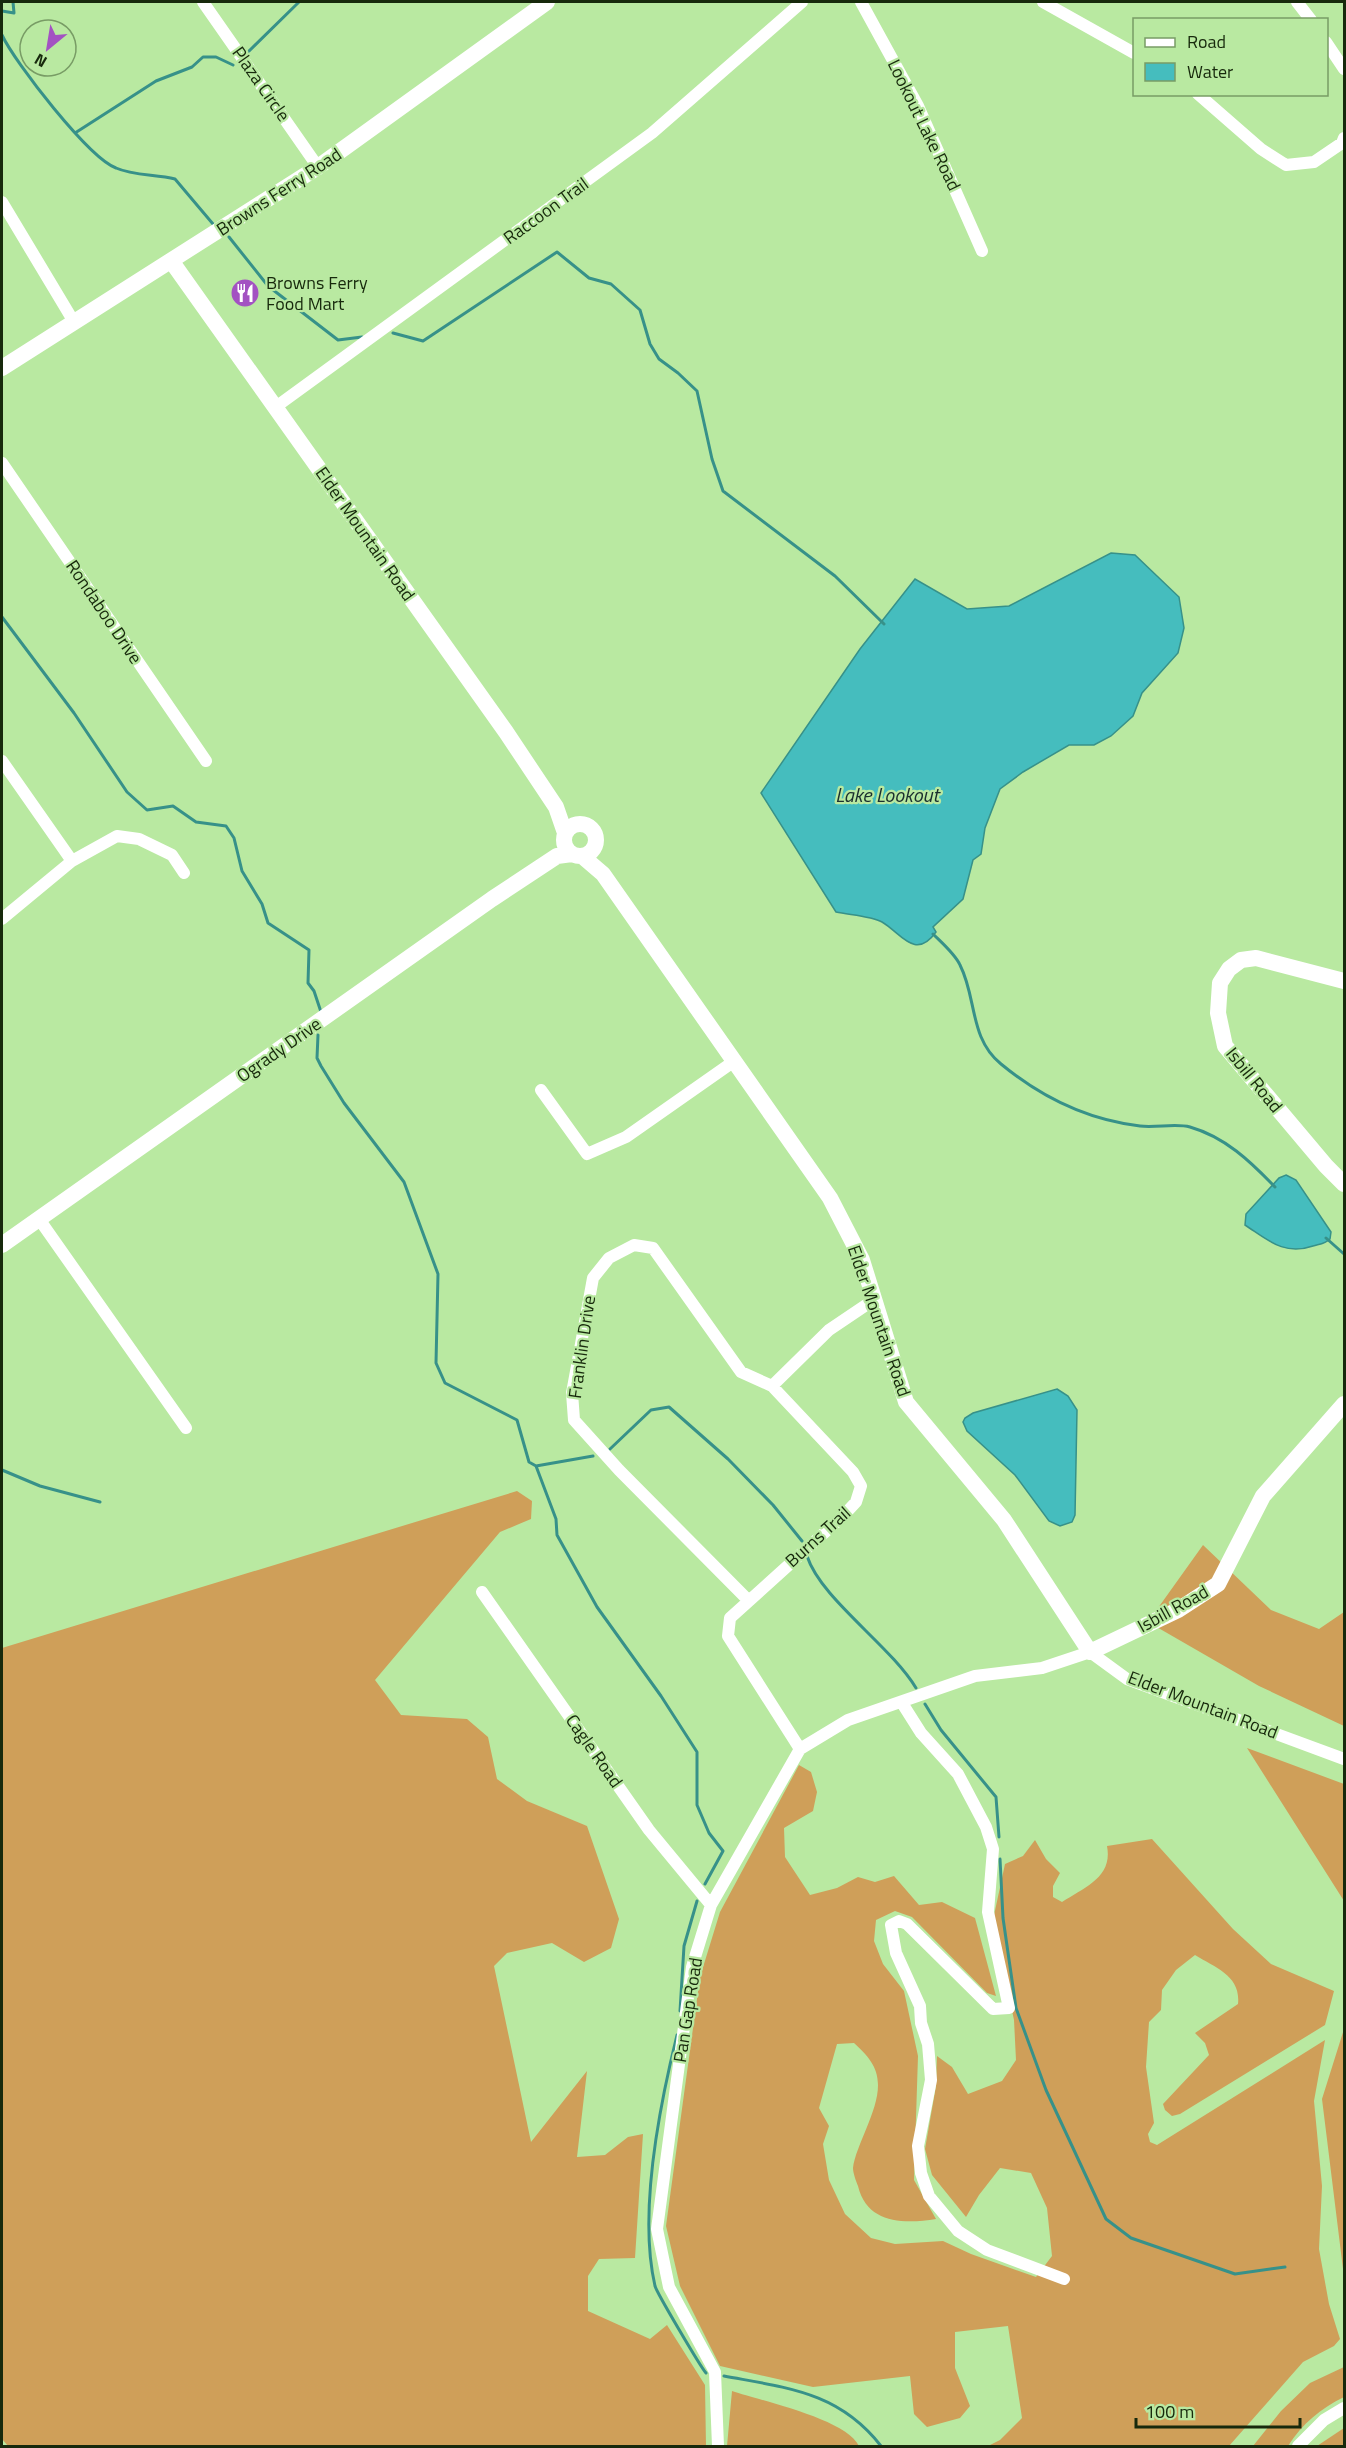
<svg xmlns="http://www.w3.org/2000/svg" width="1346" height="2448" font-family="'Titillium Web',sans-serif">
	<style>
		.forest { fill: #cf9f59 }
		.water { fill: #45bdbe; stroke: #379189; stroke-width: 1.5 }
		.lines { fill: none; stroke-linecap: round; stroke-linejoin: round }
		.stream { stroke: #379189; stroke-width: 3 }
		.street { stroke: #fff; stroke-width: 12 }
		.secondary { stroke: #fff; stroke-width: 16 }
		.labels { text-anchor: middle; stroke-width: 4.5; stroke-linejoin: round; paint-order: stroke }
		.street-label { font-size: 18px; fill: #17290c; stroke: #b9e9a1 }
		.poi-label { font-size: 18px; fill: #17290c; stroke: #b9e9a1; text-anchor: start }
		.water-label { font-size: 20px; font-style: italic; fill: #1a2f2f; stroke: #b9e9a1 }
	</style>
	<rect width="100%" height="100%" fill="#b9e9a1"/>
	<path class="forest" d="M517 1491 532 1501 531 1519 500 1532 375 1680 401 1715 467 1719 488 1737 497 1779 527 1801 587 1826 619 1919 611 1948 584 1962 552 1943 507 1953 494 1966 531 2142 587 2071 577 2157 605 2155 628 2137 643 2134 635 2258 599 2259 588 2276V2311L650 2339 667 2325 705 2385 706 2446H8L2 2439V1648Z
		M1203 1545 1271 1610 1319 1629 1344 1612V1726L1259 1686 1148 1622Z
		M1247 1748 1344 1784V1901Z
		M799 1765 811 1772 817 1792 813 1811 784 1828 785 1857 810 1895 837 1888 858 1877 875 1882 894 1876 919 1905 942 1902 975 1918 996 1996 987 1993 912 1917 895 1911 876 1920 874 1941 883 1964 904 1991 918 2056 914 2180 936 2219C904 2224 867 2224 858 2186 856 2181 853 2173 853 2168 856 2145 878 2112 878 2085 878 2066 867 2055 854 2043L837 2044 819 2108 829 2126 823 2144 829 2180 845 2214 871 2238 895 2244 943 2241 971 2254 1036 2277 1052 2256 1047 2208 1031 2173 1000 2168 979 2195 966 2217 932 2175 925 2149 936 2086 937 2056 952 2067 968 2094 1002 2081 1016 2060 1014 2020 993 1920 1005 1864 1023 1856 1035 1840 1046 1859 1060 1873 1053 1886V1897L1062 1902C1085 1887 1113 1877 1107 1846L1152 1839 1233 1929 1271 1964 1334 1991 1325 2025 1180 2114 1172 2116 1165 2110 1163 2104 1209 2055 1205 2043 1195 2033 1238 2004C1241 1976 1216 1968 1195 1955L1176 1970 1162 1990 1161 2010 1149 2022 1146 2067 1154 2123 1148 2134 1150 2142 1157 2145 1325 2040 1314 2101 1322 2186 1319 2249 1329 2304 1340 2339 1334 2346 1303 2362 1229 2446H988L1000 2440 1022 2418 1008 2326 955 2332V2368L970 2406 960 2418 927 2427 914 2414 910 2376 813 2387 720 2366 680 2286 666 2226 700 1977 720 1912Z
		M1344 2029V2277L1322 2099Z
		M1344 2367V2397C1320 2409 1303 2423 1288 2446H1253L1281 2411 1310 2383Z
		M732 2391C762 2401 846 2419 859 2446H727Z
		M1344 2428V2446H1317Z"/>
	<path class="water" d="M1111 553 1135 555 1179 597 1184 628 1178 653 1142 693 1133 716 1111 736 1094 745H1069L1023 772 1000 789 985 828 981 854 973 860 963 899 933 927 936 932C915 961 901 933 882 922 871 916 850 915 836 912L761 793 860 649 915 579 967 609 1009 606Z
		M1286 1175 1296 1180 1331 1232 1330 1239C1325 1244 1320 1244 1313 1246 1284 1256 1268 1240 1245 1225L1246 1214 1279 1178Z
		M1057 1389 1068 1396 1077 1410 1075 1515 1072 1522 1060 1526 1049 1521 1015 1475 967 1431 963 1422 965 1418 973 1413Z"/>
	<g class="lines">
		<path class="stream" d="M2 11 14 13 13 2
			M2 35C15 63 89 158 116 168 134 176 157 174 175 179L213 224
			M245 55 299 2
			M75 133 156 81 192 67 203 57H216L233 65
			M229 237 268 286 338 340 362 337
			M393 333 423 341 557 252 589 278 611 284 640 310 650 344 659 359 678 373 697 391 712 459 723 491 835 576 884 624
			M2 617 74 713 127 792 147 810 173 806 196 822 226 826 234 838 242 871 262 904 268 923 309 950 308 983 314 991 321 1012
			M933 934C942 943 955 954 960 965 977 998 969 1038 1001 1064 1041 1097 1088 1120 1140 1126 1156 1128 1176 1123 1190 1127 1225 1137 1250 1161 1275 1187
			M318 1035 317 1058 321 1066 344 1103 404 1182 438 1274 436 1363 445 1383 517 1420 529 1462 536 1466 556 1519 557 1535 597 1607 661 1696 697 1752V1805L709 1833 723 1851 705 1884
			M1326 1238 1344 1254
			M610 1449 651 1410 669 1407 728 1459 773 1505 802 1541
			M536 1466 593 1456
			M2 1470 40 1486 100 1502
			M807 1556C821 1599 890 1645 916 1688
			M925 1704 941 1730 996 1797 999 1837
			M1000 1859 1003 1918 1016 2008 1046 2090 1106 2219 1131 2238 1235 2274 1285 2267
			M680 2011 684 1946 697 1901
			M677 2035C659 2108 638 2213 655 2286 657 2293 700 2366 706 2373
			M724 2376C788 2388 839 2392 881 2446"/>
		<path class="street" d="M203 2 318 167
			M861 2 918 106 982 251
			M1043 2 1134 53
			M1297 2 1311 20
			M1326 42 1344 69
			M1198 94 1261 149 1286 165 1314 162 1342 143 1344 138
			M2 202 74 322
			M277 406 652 133 802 2
			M2 463 206 761
			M2 761 72 861
			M2 919 72 861 117 836 139 839 172 855 184 873
			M541 1090 587 1154 626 1137 733 1062
			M39 1219 186 1428
			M772 1386 829 1330 875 1299
			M482 1592 649 1830 711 1905
			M748 1600 619 1470 574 1420 572 1393 593 1278 609 1258 634 1245 653 1248 741 1372 772 1386 853 1472 861 1486 856 1502 843 1516 730 1618 728 1636 800 1749
			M902 1703 921 1733 958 1774 986 1827 993 1849 988 1912 1009 2008 993 2009 907 1924 899 1921 891 1925 896 1953 920 2006 921 2023 928 2044 931 2080 918 2146 921 2173 929 2196 958 2231 987 2250 1064 2279
			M718 2446 715 2372 669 2287 657 2229 692 1967 711 1905 800 1749 848 1720 975 1676 1042 1668 1090 1652 1127 1679 1344 1759
			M1298 2446 1324 2420 1344 2408"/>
		<path class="secondary" d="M172 262 506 732 556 807 565 833
			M2 368 318 167 547 2
			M564 840a16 16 0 1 1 32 0a16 16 0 1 1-32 0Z
			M582 856 603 874 830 1198 862 1260 906 1402 1004 1520 1090 1652 1178 1610 1218 1584 1263 1496 1344 1404
			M1344 981 1256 958 1241 960 1229 969 1220 983 1218 1013 1225 1046 1326 1166 1344 1184
			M2 1245 492 899 557 856 572 854"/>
	</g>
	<defs>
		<g id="restaurant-disc" transform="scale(1.5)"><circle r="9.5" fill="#a352c2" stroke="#b9e9a1"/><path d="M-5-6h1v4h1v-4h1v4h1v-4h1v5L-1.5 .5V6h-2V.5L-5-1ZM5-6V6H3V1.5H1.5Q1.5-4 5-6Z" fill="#fff"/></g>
	</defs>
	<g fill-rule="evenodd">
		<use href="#restaurant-disc" x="245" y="293"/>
	</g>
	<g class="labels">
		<g class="street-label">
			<text transform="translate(261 84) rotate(55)" y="6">Plaza Circle</text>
			<text transform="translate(924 125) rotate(64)" y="6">Lookout Lake Road</text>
			<text transform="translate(279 192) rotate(-33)" y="6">Browns Ferry Road</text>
			<text transform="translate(546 211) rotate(-36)" y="6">Raccoon Trail</text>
			<text transform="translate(365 534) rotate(55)" y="6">Elder Mountain Road</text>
			<text transform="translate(104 612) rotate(56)" y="6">Rondaboo Drive</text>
			<text transform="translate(279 1050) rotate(-35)" y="6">Ogrady Drive</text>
			<text transform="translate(1254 1080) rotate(51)" y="6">Isbill Road</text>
			<text transform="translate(879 1321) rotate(71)" y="6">Elder Mountain Road</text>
			<text transform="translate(582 1347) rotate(-82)" y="6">Franklin Drive</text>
			<text transform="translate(818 1537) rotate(-42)" y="6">Burns Trail</text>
			<text transform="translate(1173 1609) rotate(-29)" y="6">Isbill Road</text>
			<text transform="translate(1203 1705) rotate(21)" y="6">Elder Mountain Road</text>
			<text transform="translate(594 1751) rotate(55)" y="6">Cagle Road</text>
			<text transform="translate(688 2010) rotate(-81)" y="6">Pan Gap Road</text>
		</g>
		<g class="poi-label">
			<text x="266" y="289">Browns Ferry<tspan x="266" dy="21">Food Mart</tspan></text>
		</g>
		<g class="water-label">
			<text x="887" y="802">Lake Lookout</text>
		</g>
	</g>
	<rect width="1346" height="2448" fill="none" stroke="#17290c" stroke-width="6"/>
	<rect x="1133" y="18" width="195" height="78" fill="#b9e9a1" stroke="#789c65" stroke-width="1.5"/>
	<rect x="1145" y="38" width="30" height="9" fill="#ffffff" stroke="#789c65" stroke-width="1.5"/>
	<text x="1187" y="48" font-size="18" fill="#17290c">Road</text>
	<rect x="1145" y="63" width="30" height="18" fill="#45bdbe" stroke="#789c65" stroke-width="1.5"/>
	<text x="1187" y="78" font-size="18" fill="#17290c">Water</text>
	<g transform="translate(48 48) rotate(210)"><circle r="28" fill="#b9e9a1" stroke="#789c65" stroke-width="1.5"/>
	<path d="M0-4.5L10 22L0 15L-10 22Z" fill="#a352c2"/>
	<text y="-9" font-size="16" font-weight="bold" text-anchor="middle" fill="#17290c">N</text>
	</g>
	<path d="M1136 2418v9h164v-9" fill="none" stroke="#17290c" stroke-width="3"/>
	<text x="1145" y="2418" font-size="18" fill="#17290c" stroke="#b9e9a1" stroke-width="4.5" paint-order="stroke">100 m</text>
</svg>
